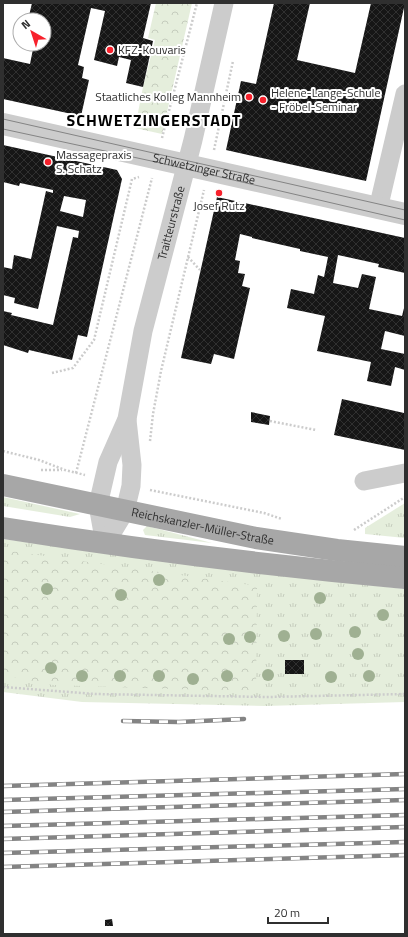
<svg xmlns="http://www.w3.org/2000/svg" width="408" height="937" font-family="'Titillium Web',sans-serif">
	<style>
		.grass { fill: url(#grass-tufts) }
		.park { fill: url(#park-crowns) }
		.building { fill: url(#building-cross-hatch); fill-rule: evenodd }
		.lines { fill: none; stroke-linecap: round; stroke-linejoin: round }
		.path { stroke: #ccc; stroke-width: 2.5; stroke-dasharray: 2 2; stroke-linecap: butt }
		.minor { stroke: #ccc; stroke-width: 19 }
		.tertiary { stroke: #ccc; stroke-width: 22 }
		.primary { stroke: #a7a7a7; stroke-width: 22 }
		.tram { stroke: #848484; stroke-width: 1 }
		.rail-casing { stroke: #848484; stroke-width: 4.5 }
		.rail { stroke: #fff; stroke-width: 3; stroke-dasharray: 9; stroke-linecap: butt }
		.tree { fill: #9fb092 }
		.poi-dot { fill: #f7212c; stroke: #fff; stroke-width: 1.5 }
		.labels { text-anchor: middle; stroke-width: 4; stroke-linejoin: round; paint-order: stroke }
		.poi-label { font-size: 12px; fill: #2f2f2f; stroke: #fff; text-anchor: start }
		.street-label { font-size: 12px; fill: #2f2f2f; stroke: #fff }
		.district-label { font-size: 16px; font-weight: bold; letter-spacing: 1px; fill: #000; stroke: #fff }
	</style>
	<defs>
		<pattern id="grass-tufts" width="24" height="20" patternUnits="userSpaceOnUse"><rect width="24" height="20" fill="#e5eedc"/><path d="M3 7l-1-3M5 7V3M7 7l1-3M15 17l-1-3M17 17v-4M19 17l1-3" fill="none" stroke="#c5ccbd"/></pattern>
		<pattern id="park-crowns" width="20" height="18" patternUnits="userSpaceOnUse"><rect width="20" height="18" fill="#e5eedc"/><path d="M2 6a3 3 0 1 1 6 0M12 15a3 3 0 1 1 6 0" fill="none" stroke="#c5ccbd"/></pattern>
		<pattern id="building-cross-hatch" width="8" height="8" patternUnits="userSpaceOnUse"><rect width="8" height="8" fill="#161616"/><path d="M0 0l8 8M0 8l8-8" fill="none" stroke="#303030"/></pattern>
	</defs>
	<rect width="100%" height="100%" fill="#fff"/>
	<path class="grass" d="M3 498V497L80 514 70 517 3 506Z
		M405 503V538L365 534V528Z
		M147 526 212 543 145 535 143 530Z
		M3 539 241 571 405 589V702L265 706 82 702 3 692Z"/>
	<path class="park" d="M156 3H192L162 134 135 128 143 87 155 40 148 38Z
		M3 550 257 586 256 690 236 691 53 685 3 675Z"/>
	<path class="building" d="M32 3H151L143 38 153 41 143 87 126 83 131 60 119 57 117 66 94 60 105 11 91 8 78 65 84 67 82 78 89 80 81 116 3 99V58L30 64 34 44H44V20H28Z
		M274 3H310L297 60 355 73 371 3H405L366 181 226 150 241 81 256 84Z
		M3 145 117 170 122 179 87 337 78 335 72 360 29 350 28 353 3 345V311L12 313 11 315 53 325 73 237 78 238 79 231 57 226 38 309 14 303 15 298 3 295V267L12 269 14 255 31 259 46 191 53 193V190L20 183 19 186 3 182ZM64 196 86 200 83 217 60 211Z
		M217 197 405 238V273L378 267 379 264 338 255 333 283 358 288 362 274 376 277 369 309 402 316 405 304V336L385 331 381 349 405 354V370L395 367 391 386 367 381 371 362 317 351 325 316 287 308 291 289 314 294 318 275 324 277 328 257 300 251V249L252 238V237L240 234 235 260 240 261 238 273 245 274 242 286 250 288 234 359 214 354 211 364 181 358Z
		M342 399 404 413 405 450 334 435Z
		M251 412 270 416 269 425 251 422Z
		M285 660H304V674H285Z
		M112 919 113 926H105V920Z"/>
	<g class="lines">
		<path class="path" d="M162 138 197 3
			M214 150 233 61
			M188 257 200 270
			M52 373 73 368 94 340 132 179 139 177
			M270 421 316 430
			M150 441 153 414 161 371 204 190
			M3 451 39 460 65 470 85 475
			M41 470H62
			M76 473 152 178
			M150 490 264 513 282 519
			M354 530 405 497
			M3 687 95 694 267 697 405 694"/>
		<g class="minor">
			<path d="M378 209 405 94"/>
			<path d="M364 481 405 473"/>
			<path id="s1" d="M105 544 98 505 108 462 127 419 143 331 193 140 224 3"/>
			<path d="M105 544 125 511 131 486 132 465 127 420"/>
		</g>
		<path class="tertiary" id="s2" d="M3 124 405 214"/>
		<g class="primary">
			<path id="s3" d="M3 485 256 538 337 550 405 557"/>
			<path d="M3 528C136 549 271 566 405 578"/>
		</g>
		<path class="tram" d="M3 119 405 210
			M3 129 156 162 405 220"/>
		<g class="rail-casing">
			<path id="rail" d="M123 721 179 722 244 719
				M3 786 405 774
				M3 800 405 789
				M3 812 405 800
				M3 826 405 815
				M3 839 405 827
				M3 853 405 842
				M3 867 405 855"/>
		</g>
		<use href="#rail" class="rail"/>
	</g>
	<g class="tree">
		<circle cx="159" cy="580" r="6"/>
		<circle cx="47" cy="589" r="6"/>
		<circle cx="121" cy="595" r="6"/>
		<circle cx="320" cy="598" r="6"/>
		<circle cx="383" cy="615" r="6"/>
		<circle cx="355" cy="632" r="6"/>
		<circle cx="316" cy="634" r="6"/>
		<circle cx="284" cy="636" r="6"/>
		<circle cx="250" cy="637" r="6"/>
		<circle cx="229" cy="639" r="6"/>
		<circle cx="358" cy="654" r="6"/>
		<circle cx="51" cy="668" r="6"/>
		<circle cx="268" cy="675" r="6"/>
		<circle cx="82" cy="676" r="6"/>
		<circle cx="120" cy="676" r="6"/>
		<circle cx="159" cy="676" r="6"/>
		<circle cx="227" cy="676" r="6"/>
		<circle cx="369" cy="676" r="6"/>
		<circle cx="331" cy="677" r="6"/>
		<circle cx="193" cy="679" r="6"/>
	</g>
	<g class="poi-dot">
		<circle cx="110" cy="50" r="4"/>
		<circle cx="249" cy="97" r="4"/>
		<circle cx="263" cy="100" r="4"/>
		<circle cx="48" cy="162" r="4"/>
		<circle cx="219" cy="193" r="4"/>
	</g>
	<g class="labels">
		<g class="poi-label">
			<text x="118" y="54">KFZ-Kouvaris</text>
			<text x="271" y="97">Helene-Lange-Schule<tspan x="271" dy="14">- Fröbel-Seminar</tspan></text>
			<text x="241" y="101" text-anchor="end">Staatliches Kolleg Mannheim</text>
			<text x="56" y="159">Massagepraxis<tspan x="56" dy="14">S. Schatz</tspan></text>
			<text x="219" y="210" text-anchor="middle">Josef Rutz</text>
		</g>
		<g class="street-label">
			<text dy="4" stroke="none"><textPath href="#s2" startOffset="206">Schwetzinger Straße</textPath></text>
			<text dy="4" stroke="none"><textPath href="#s1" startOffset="332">Traitteurstraße</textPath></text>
			<text dy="4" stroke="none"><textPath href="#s3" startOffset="204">Reichskanzler-Müller-Straße</textPath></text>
		</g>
		<g class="district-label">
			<text x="154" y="126">SCHWETZINGERSTADT</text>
		</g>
	</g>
	<rect width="408" height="937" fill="none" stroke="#2f2f2f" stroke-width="8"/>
	<g transform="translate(32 32) rotate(321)"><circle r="19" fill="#ffffff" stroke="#acacac"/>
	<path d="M0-3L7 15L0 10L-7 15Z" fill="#f7212c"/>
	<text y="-6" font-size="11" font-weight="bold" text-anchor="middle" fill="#2f2f2f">N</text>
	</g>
	<path d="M268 917v6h60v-6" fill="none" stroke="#2f2f2f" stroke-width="2"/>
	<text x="274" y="917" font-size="12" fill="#2f2f2f" stroke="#ffffff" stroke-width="3" paint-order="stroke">20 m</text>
</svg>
